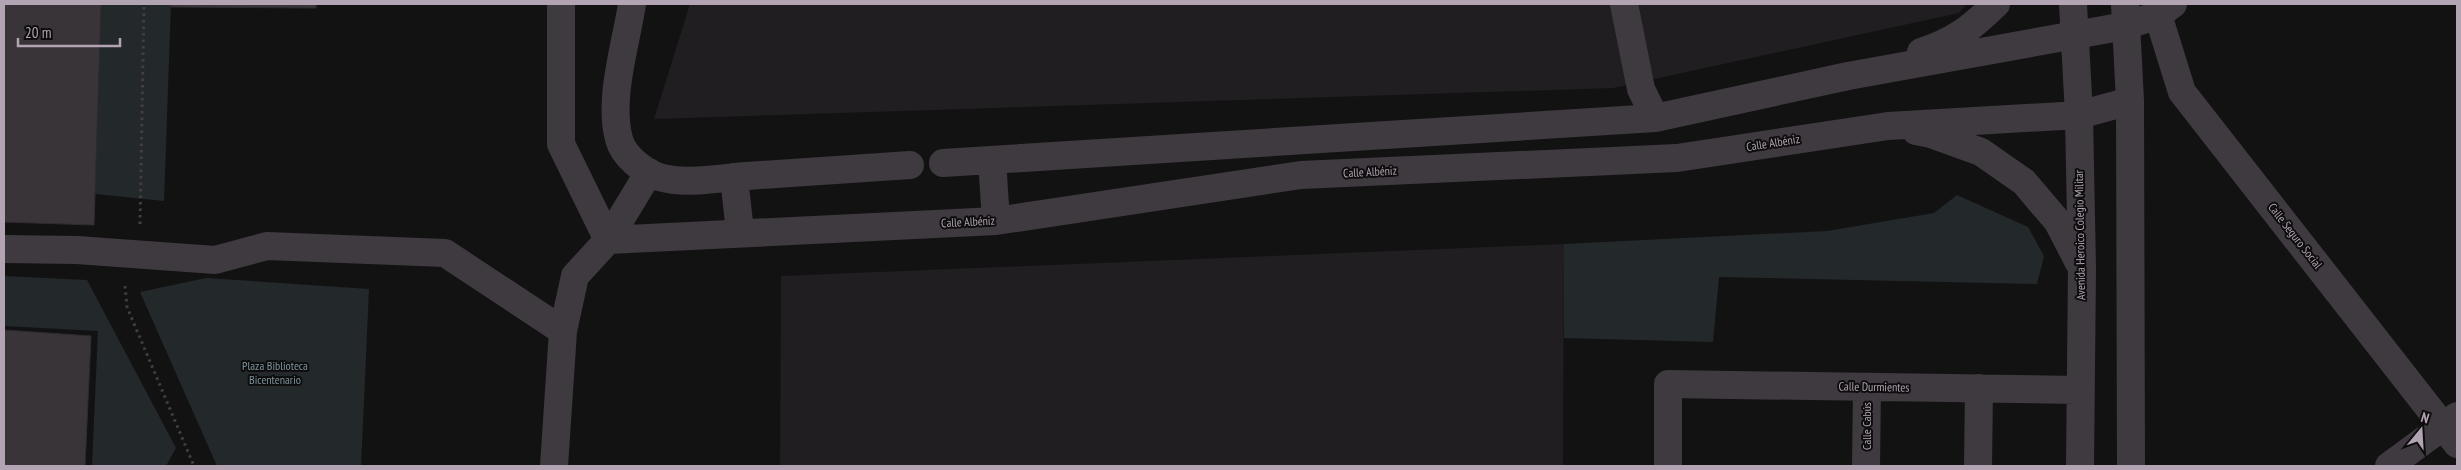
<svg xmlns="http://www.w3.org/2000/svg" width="2461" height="470" font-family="'PT Sans Narrow',sans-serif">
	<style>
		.built { fill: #201e20 }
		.green { fill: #23282b }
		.building { fill: #383438; stroke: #2f2c2f }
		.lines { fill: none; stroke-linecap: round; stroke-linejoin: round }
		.path { stroke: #443d44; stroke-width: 3; stroke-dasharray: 2.5 4; stroke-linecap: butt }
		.minor { stroke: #3f3a3f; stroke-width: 28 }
		.labels { text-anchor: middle; stroke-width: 4; stroke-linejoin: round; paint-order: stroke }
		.street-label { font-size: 12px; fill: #b2a4b3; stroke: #0e0d0e }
		.park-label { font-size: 12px; fill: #7d949d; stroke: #0e0d0e }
	</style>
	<rect width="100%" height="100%" fill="#131213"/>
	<path class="built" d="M690 4H1967L1959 13 1613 88 654 119Z
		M1564 244 1563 466H780L781 276Z"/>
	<path class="green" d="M101 4H171L164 201 95 194Z
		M1957 195 2028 227 2044 256 2037 284 1719 277 1713 342 1564 338V244L1827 231 1934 213Z
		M4 276 87 280 176 448 166 466H92L98 331 4 326Z
		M206 278 369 289 361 466H217L140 292Z"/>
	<path class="building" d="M4 4H101L94 225 4 222Z
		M171 4H316V8L171 7Z
		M4 330 91 336 85 466H4Z"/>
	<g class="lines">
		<path class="path" d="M140 224 144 4
			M125 286 127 307 194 466"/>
		<path class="minor" d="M561 4V144L608 240
			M632 4C626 44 608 99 619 139 623 156 644 172 659 177 687 185 718 178 747 176 801 172 855 169 910 165
			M1624 4 1641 89 1655 118
			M2073 4 2079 115 2082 269 2080 466
			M2125 4 2130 101 2131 466
			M2158 15 2182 92 2457 444
			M1921 52C1955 41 1970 29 1996 4
			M1916 131 1931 134 1981 152 2024 182 2058 222 2078 261
			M992 160 996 221
			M943 163 1655 118 1848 76 2125 26 2158 15 2173 4
			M734 177 740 232
			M608 240 996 221 1301 175 1677 158 1888 126 2079 115 2130 101
			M4 249 77 250 215 260 267 246 445 253 563 331
			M554 466 563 331 575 276 608 240 649 172
			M1668 466V384L2079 390
			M1866 466 1867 387
			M1978 466 1979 388
			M2389 466 2457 416"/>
	</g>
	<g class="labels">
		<g class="street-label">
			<text transform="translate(1773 143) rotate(-9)" y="4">Calle Albéniz</text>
			<text transform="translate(1370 172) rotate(-3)" y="4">Calle Albéniz</text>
			<text transform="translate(968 222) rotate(-3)" y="4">Calle Albéniz</text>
			<text transform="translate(2080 235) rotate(-91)" y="4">Avenida Heroico Colegio Militar</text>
			<text transform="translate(2295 236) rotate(52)" y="4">Calle Seguro Social</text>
			<text transform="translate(1874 387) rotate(1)" y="4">Calle Durmientes</text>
			<text transform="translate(1867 426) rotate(-90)" y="4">Calle Cabús</text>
		</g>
		<g class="park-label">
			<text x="275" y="370">Plaza Biblioteca<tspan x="275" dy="14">Bicentenario</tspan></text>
		</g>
	</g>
	<rect width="2461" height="470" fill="none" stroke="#b2a4b3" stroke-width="10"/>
	<g transform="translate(2421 430) rotate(18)" stroke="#0e0d0e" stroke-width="4" paint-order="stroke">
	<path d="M0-4L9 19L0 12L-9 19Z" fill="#b2a4b3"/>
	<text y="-8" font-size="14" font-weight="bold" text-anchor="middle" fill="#b2a4b3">N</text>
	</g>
	<path d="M18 38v8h102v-8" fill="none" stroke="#b2a4b3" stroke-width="2.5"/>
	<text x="25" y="38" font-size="15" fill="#b2a4b3" stroke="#0e0d0e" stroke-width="4" paint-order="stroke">20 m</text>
</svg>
